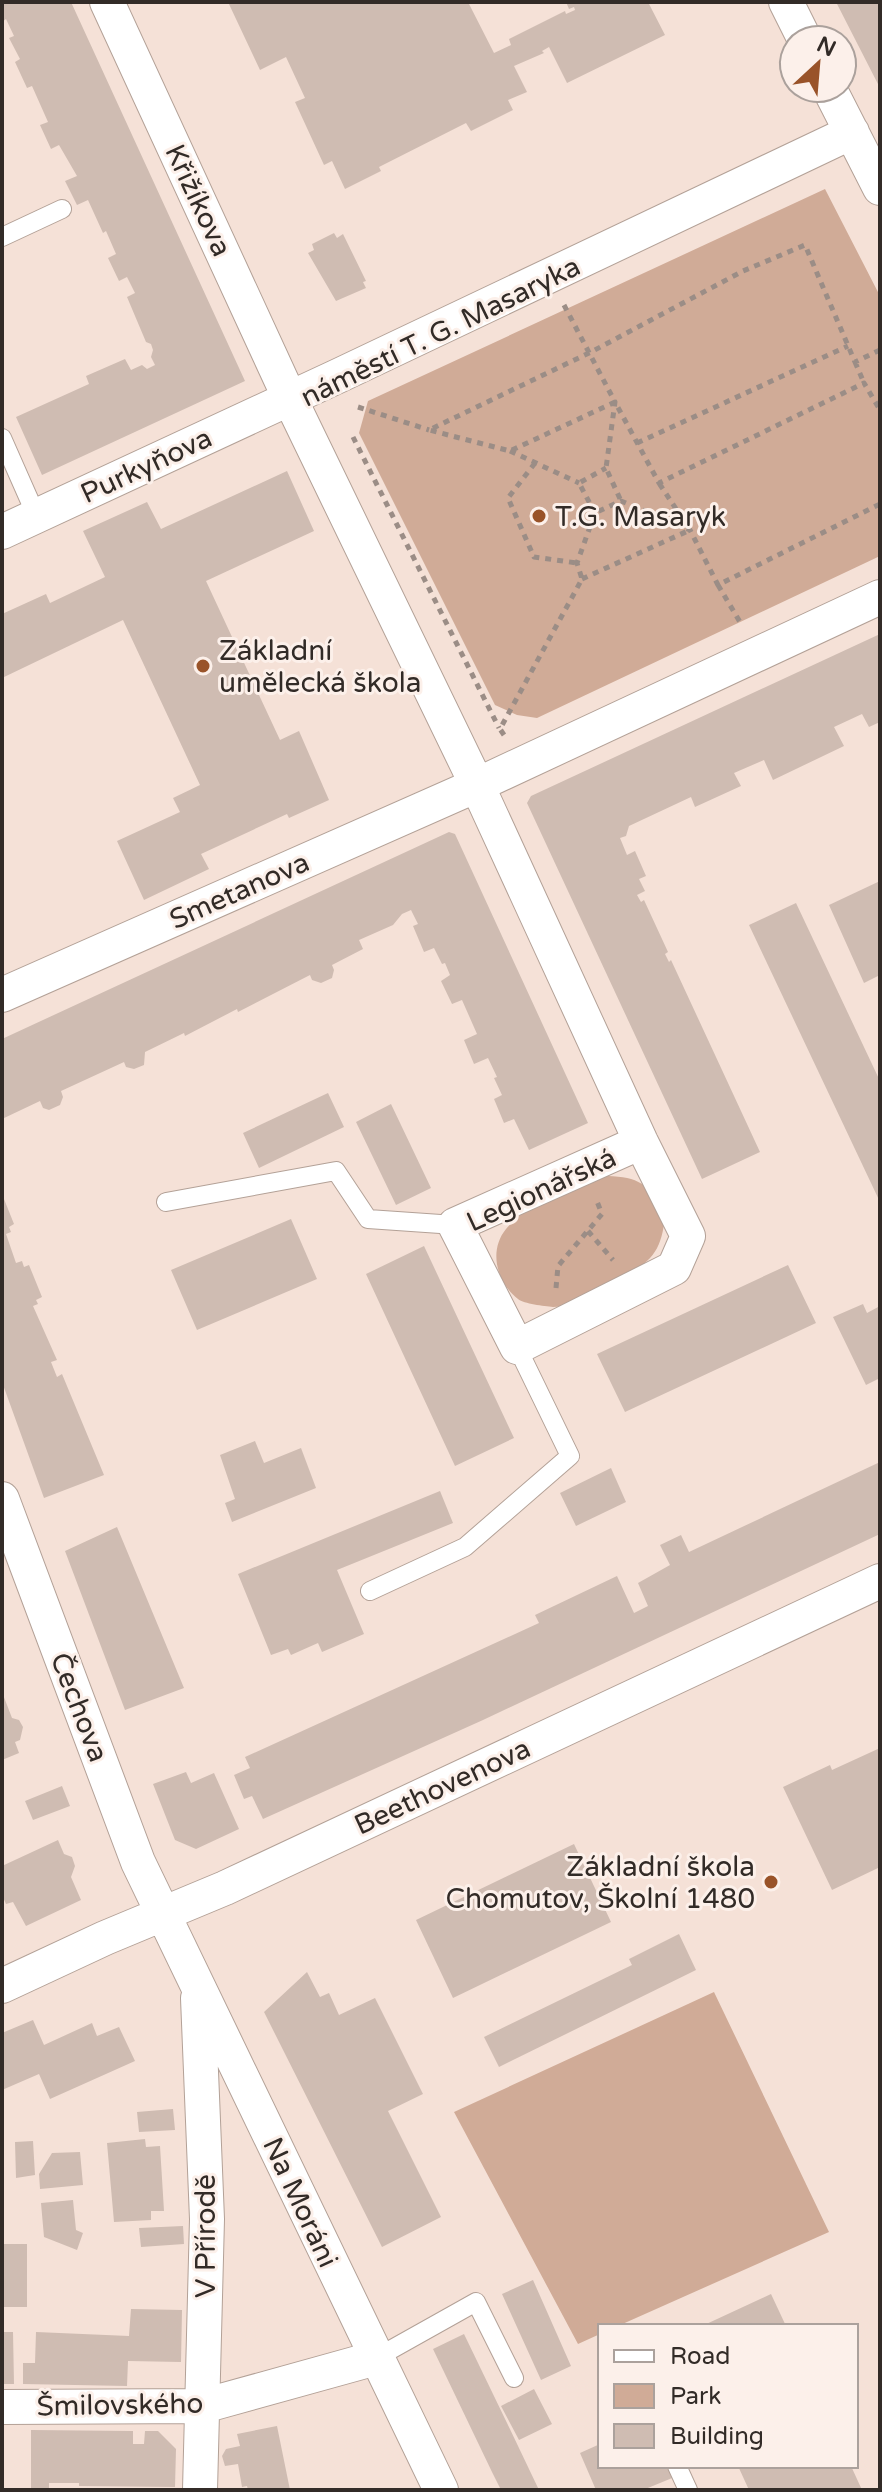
<svg xmlns="http://www.w3.org/2000/svg" width="882" height="2492" font-family="'Varela Round',sans-serif">
	<style>
		.green { fill: #d0ab97 }
		.building { fill: #cfbcb2 }
		.lines { fill: none; stroke-linecap: round; stroke-linejoin: round }
		.service-casing { stroke: #b3a197; stroke-width: 20 }
		.minor-casing { stroke: #b3a197; stroke-width: 36 }
		.path { stroke: #9b8d86; stroke-width: 5; stroke-dasharray: 6 6; stroke-linecap: butt }
		.service { stroke: #fff; stroke-width: 18 }
		.minor { stroke: #fff; stroke-width: 34 }
		.poi-dot { fill: #995329; stroke: #fcf0ea; stroke-width: 3 }
		.labels { text-anchor: middle; stroke-width: 6; stroke-linejoin: round; paint-order: stroke }
		.street-label { font-size: 28px; fill: #322b27; stroke: #fcf0ea }
		.poi-label { font-size: 28px; fill: #322b27; stroke: #fcf0ea; text-anchor: start }
	</style>
	<rect width="100%" height="100%" fill="#f5e1d7"/>
	<path class="green" d="M825 189 880 296V556L537 718 517 715 495 705 359 433 368 401Z
		M601 1176C636 1176 644 1181 666 1208 662 1254 653 1260 615 1283 597 1293 575 1307 553 1307 544 1306 524 1304 518 1299 497 1283 488 1251 506 1229 529 1201 569 1189 601 1176Z
		M714 1992 829 2232 618 2326H600V2334L578 2344 454 2112Z"/>
	<path class="building" d="M2 2H71L245 381 42 475 16 417 89 384 86 376 125 359 131 370 142 365 147 369 155 365 151 357 153 350 151 344 146 342 127 297 135 293 127 277 119 281 108 258 116 254 106 231 103 233 88 200 77 205 65 181 77 176 59 145 51 149 40 125 48 122 32 86 27 88 15 62 20 59 9 38 14 36 6 19 2 22Z
		M228 2H468L494 53 511 45 509 39 565 11 566 14 575 10 574 7 569 9 566 2H648L665 35 567 83 549 47 542 51 544 53 514 66 527 92 508 100 513 110 471 131 466 123 379 167 381 171 345 189 332 161 324 165 295 102 305 98 286 57 260 70Z
		M836 2H880V88Z
		M334 233 337 238 343 234 366 281 363 282 366 288 336 301 308 253 314 250 312 244Z
		M287 471 314 531 206 581 280 740 299 731 329 800 289 818 287 814 201 854 209 869 144 900 117 841 180 812 173 798 200 785 123 620 2 678V614L46 594 50 603 105 577 83 531 147 502 161 529Z
		M880 634V722L869 727 862 714 834 727 844 746 773 780 764 760 734 773 741 786 695 807 691 797 629 826 626 836 620 838 627 855 635 851 646 876 639 879 645 891 637 895 641 902 644 900 668 952 665 954 669 962 671 960 760 1152 702 1179 527 803 531 796Z
		M449 832 455 834 588 1123 529 1150 514 1119 504 1123 494 1099 502 1095 494 1078 497 1077 488 1058 474 1064 464 1040 477 1034 462 1000 452 1004 441 981 450 975 445 963 442 964 434 948 424 952 413 926 418 924 411 910 402 914 393 925 359 940 363 949 332 965 334 970 332 978 321 983 312 980 310 975 238 1012 237 1009 185 1036 184 1033 145 1052 144 1065 134 1069 126 1067 124 1062 61 1091 63 1097 60 1105 49 1110 43 1108 40 1101 2 1119V1039Z
		M880 881V975L864 983 829 905Z
		M796 903 880 1081V1202L749 925Z
		M328 1093 344 1127 259 1168 243 1133Z
		M391 1104 431 1188 396 1205 356 1122Z
		M2 1194 14 1224 9 1227 11 1232 6 1234 16 1263 22 1261 24 1267 29 1265 42 1297 36 1300 38 1304 33 1306 57 1360 51 1362 57 1377 62 1374 104 1475 44 1498 2 1382Z
		M291 1219 317 1279 197 1330 171 1270Z
		M424 1246 514 1438 455 1466 366 1274Z
		M788 1265 816 1323 625 1412 597 1354Z
		M863 1304 867 1313 880 1306V1378L866 1385 833 1317Z
		M255 1441 264 1463 301 1448 316 1488 232 1522 225 1503 235 1499 220 1455Z
		M880 1462V1534L483 1720 263 1819 252 1796 244 1799 234 1775 250 1768 245 1757 539 1623 535 1615 617 1576 634 1613 648 1606 638 1583 670 1565 660 1545 681 1535 689 1552Z
		M611 1468 626 1502 576 1526 560 1493Z
		M440 1491 453 1523 337 1570 364 1634 322 1652 318 1643 291 1655 288 1649 271 1655 238 1574Z
		M117 1527 184 1688 125 1710 65 1551Z
		M2 1692 12 1718 19 1720 23 1727 20 1740 15 1742 19 1753 2 1760Z
		M880 1748V1874L878 1868 832 1890 783 1787 830 1765 832 1770Z
		M186 1772 191 1783 214 1773 239 1829 196 1849 175 1840 153 1784Z
		M62 1786 70 1806 33 1820 25 1801Z
		M58 1840 64 1854 72 1857 75 1866 71 1877 81 1900 26 1926 13 1902 6 1904 2 1895V1866Z
		M574 1844 611 1922 453 1998 416 1920Z
		M679 1934 696 1970 499 2067 484 2037 632 1965 629 1959Z
		M307 1972 320 1997 329 1993 339 2015 375 1998 423 2094 388 2111 441 2217 382 2247 264 2012Z
		M33 2020 44 2045 92 2023 97 2036 119 2027 135 2061 50 2099 39 2074 2 2090V2033Z
		M173 2109 175 2130 139 2132 137 2112Z
		M145 2139 146 2147 160 2146 164 2211H151V2220L114 2222 107 2143Z
		M33 2141 35 2175 16 2178 15 2142Z
		M80 2152 83 2185 40 2189 39 2174 52 2153Z
		M73 2200 76 2230 83 2233 77 2250 44 2237 41 2203Z
		M183 2226 184 2244 141 2247 139 2228Z
		M2 2244H27V2307H2Z
		M533 2280 571 2366 541 2380 502 2294Z
		M771 2294 786 2326H702Z
		M131 2309 182 2310 181 2362 128 2361 127 2386 23 2384V2363H35L36 2332 129 2336Z
		M2 2332H13L14 2384H2Z
		M464 2334 507 2423 539 2490H501L492 2472 433 2349Z
		M534 2389 552 2424 519 2440 501 2406Z
		M277 2426 290 2490H248L247 2486 242 2487 238 2464 225 2466 222 2456 226 2449 240 2446 237 2434Z
		M31 2430 133 2431V2444H144L145 2431H158L176 2449 175 2487 79 2486V2483H49V2490H31Z
		M600 2444V2466H673L677 2476 643 2490H596L580 2453Z
		M738 2466H851L862 2490H749Z"/>
	<g class="lines">
		<g class="service-casing">
			<path id="service" d="M2 237 62 209
				M2 438 36 515
				M166 1202 336 1171 368 1219 455 1225
				M370 1591 465 1547 570 1456 517 1347
				M376 2358 476 2302 514 2378
				M677 2466 688 2490"/>
		</g>
		<g class="minor-casing">
			<path id="minor" d="M107 2 290 399 477 785 641 1142 688 1236 674 1268 517 1347 455 1225 641 1142
				M786 2 805 40
				M829 88 880 188
				M2 532 338 376 852 132
				M2 995 477 785 880 597
				M2 1499 138 1862 441 2490
				M2 1986 105 1938 225 1888 880 1581
				M198 1998 207 2219 200 2490
				M2 2407 203 2406 376 2358"/>
		</g>
		<path class="path" d="M564 305 615 402 606 468 621 501
			M880 350 855 362 805 245 743 271 591 352 429 430 510 451 615 402 659 483 864 383 880 410
			M855 362 864 383
			M358 407 429 430
			M353 437 499 728
			M637 443 848 346
			M510 451 579 483
			M535 463 508 498 534 557 577 563
			M595 513 579 483 606 468
			M582 579 690 530 659 483
			M718 585 740 622
			M504 735 500 729 582 579 577 563 595 513 621 501 690 530 718 585 880 504
			M588 1231 613 1260
			M556 1288 558 1266 602 1214 596 1199"/>
		<use href="#service" class="service"/>
		<use href="#minor" class="minor"/>
	</g>
	<g class="poi-dot">
		<circle cx="539" cy="516" r="8"/>
		<circle cx="203" cy="666" r="8"/>
		<circle cx="771" cy="1882" r="8"/>
	</g>
	<g class="labels">
		<g class="street-label">
			<text transform="translate(199 200) rotate(65)" y="10">Křižíkova</text>
			<text transform="translate(440 331) rotate(-26)" y="10">náměstí T. G. Masaryka</text>
			<text transform="translate(146 465) rotate(-25)" y="10">Purkyňova</text>
			<text transform="translate(239 890) rotate(-24)" y="10">Smetanova</text>
			<text transform="translate(541 1189) rotate(-25)" y="10">Legionářská</text>
			<text transform="translate(80 1707) rotate(69)" y="10">Čechova</text>
			<text transform="translate(442 1786) rotate(-25)" y="10">Beethovenova</text>
			<text transform="translate(301 2202) rotate(65)" y="10">Na Moráni</text>
			<text transform="translate(205 2236) rotate(-90)" y="10">V Přírodě</text>
			<text transform="translate(120 2404) rotate(-1)" y="10">Šmilovského</text>
		</g>
		<g class="poi-label">
			<text x="555" y="526">T.G. Masaryk</text>
			<text x="219" y="660">Základní<tspan x="219" dy="32">umělecká škola</tspan></text>
			<text x="755" y="1876" text-anchor="end">Základní škola<tspan x="755" dy="32">Chomutov, Školní 1480</tspan></text>
		</g>
	</g>
	<rect width="882" height="2492" fill="none" stroke="#322b27" stroke-width="8"/>
	<rect x="598" y="2324" width="260" height="144" fill="#fcf0ea" stroke="#aba19c" stroke-width="2"/>
	<rect x="614" y="2350" width="40" height="12" fill="#ffffff" stroke="#aba19c" stroke-width="2"/>
	<text x="670" y="2364" font-size="24" fill="#322b27">Road</text>
	<rect x="614" y="2384" width="40" height="24" fill="#d0ab97" stroke="#aba19c" stroke-width="2"/>
	<text x="670" y="2404" font-size="24" fill="#322b27">Park</text>
	<rect x="614" y="2424" width="40" height="24" fill="#cfbcb2" stroke="#aba19c" stroke-width="2"/>
	<text x="670" y="2444" font-size="24" fill="#322b27">Building</text>
	<g transform="translate(818 64) rotate(26)"><circle r="38" fill="#fcf0ea" stroke="#aba19c" stroke-width="2"/>
	<path d="M0-6L14 30L0 20L-14 30Z" fill="#995329"/>
	<text y="-12" font-size="22" font-weight="bold" text-anchor="middle" fill="#322b27">N</text>
	</g>
</svg>
